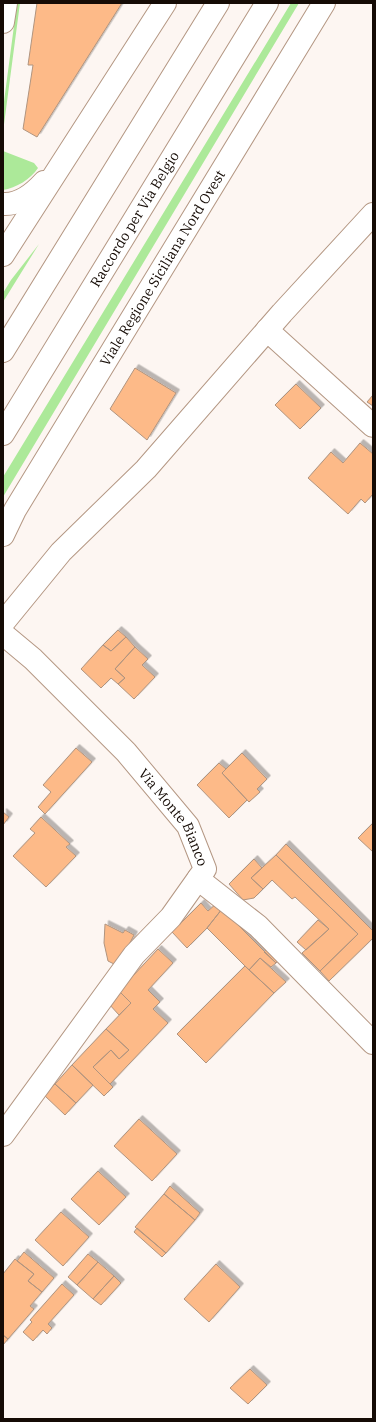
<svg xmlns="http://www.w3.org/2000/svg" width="376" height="1422" font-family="'IBM Plex Serif',serif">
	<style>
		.green { fill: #ace999 }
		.building { fill: #fdba88; stroke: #b0947f; filter: url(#shadow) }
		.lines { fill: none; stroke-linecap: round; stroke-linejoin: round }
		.street-casing { stroke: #b49783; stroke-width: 24 }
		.secondary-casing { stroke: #b49783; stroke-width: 24 }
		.highway-casing { stroke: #b49783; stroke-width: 24 }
		.street { stroke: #fff; stroke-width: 22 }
		.secondary { stroke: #fff; stroke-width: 22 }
		.highway { stroke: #fff; stroke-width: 22 }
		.labels { text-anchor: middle; stroke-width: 3; stroke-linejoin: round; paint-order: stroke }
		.street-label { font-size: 14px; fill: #150b05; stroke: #fff }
	</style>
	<defs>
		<filter id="shadow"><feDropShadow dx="3.5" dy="-3.5" stdDeviation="0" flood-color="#0004"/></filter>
	</defs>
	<rect width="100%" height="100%" fill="#fdf6f2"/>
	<path class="green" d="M17 3H20L3 132V109Z
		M291 3H299L3 497V477Z
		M3 151 34 163 38 168C31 179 16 188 3 190Z
		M39 244 3 302V293L11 280Z"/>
	<path class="building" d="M37 3H122L37 137 23 129 33 65H28Z
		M135 368 176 393 147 440 110 409Z
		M296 384 321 408 300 429 275 405Z
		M373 395V406L367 402Z
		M360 443 373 454V494L365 503 361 499 348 514 308 478 331 452 343 463Z
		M118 630 126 637 111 651 103 645Z
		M126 637 135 647 115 669 125 678 118 684 111 678 101 688 81 669 103 645 111 651Z
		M135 647 148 659 142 665 155 677 134 699 118 684 125 678 115 669Z
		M76 748 92 762 45 814 38 807 51 792 43 785Z
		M242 753 267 779 257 789 260 792 249 802 222 773Z
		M219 763 226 769 222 773 247 800 229 818 197 785Z
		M3 812 9 817 3 825Z
		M41 817 70 844 66 847 76 856 46 887 13 856 35 833 30 829Z
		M373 823V852L358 838Z
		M286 844 373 931V938L329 981 320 971 358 934 276 855Z
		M276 855 358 934 320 971 302 953 329 929 295 897 292 899 272 880 263 889 251 878Z
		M254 859 262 868 251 878 263 889 254 898 243 900 229 884Z
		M201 903 208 911 216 904 222 909 207 928 187 948 172 932Z
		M222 909 276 963 271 967 260 958 249 970 207 928Z
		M318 920 329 929 306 950 297 942Z
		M105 924 123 933 125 930 134 935 118 966 108 961 104 943Z
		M271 945 282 956 276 963 264 952Z
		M158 949 173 963 148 990 160 1002 153 1009 168 1023 110 1084 93 1067 111 1050 119 1059 129 1050 106 1029 131 1003 119 991Z
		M260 958 286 982 274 993 249 970Z
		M245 966 274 993 206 1063 177 1034Z
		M120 992 131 1003 119 1015 109 1004Z
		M106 1029 129 1050 119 1059 111 1050 93 1067 113 1087 104 1096 72 1065Z
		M72 1065 93 1085 76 1103 55 1084Z
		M55 1084 76 1103 65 1115 44 1095Z
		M139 1119 177 1154 152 1181 114 1146Z
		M98 1171 126 1197 99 1225 71 1199Z
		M170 1186 200 1213 195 1220 164 1194Z
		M164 1194 195 1220 166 1253 135 1227Z
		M61 1212 89 1237 63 1266 35 1240Z
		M137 1228 166 1253 162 1257 134 1232Z
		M24 1252 54 1278 42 1292 28 1281 34 1274 17 1261Z
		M88 1254 98 1262 77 1285 68 1277Z
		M15 1259 34 1274 28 1281 42 1292 30 1306 34 1309 8 1339 3 1335V1274Z
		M98 1262 114 1276 93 1299 77 1285Z
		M216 1264 240 1287 209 1322 184 1299Z
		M114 1276 121 1283 101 1305 93 1299Z
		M62 1284 74 1295 48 1324 52 1328 47 1334 43 1330 33 1341 23 1332 32 1322 30 1320Z
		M3 1335 8 1339 3 1345Z
		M250 1369 267 1385 248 1404 230 1388Z"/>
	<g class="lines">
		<g class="street-casing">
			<g id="street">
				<path d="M267 330 373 426"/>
				<path d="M3 623 61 552 146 469 282 313 373 214"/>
				<path id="s1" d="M3 634 33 659 126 752 188 826 205 869 171 917 134 955 3 1135"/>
				<path d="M198 879 258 926 373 1043"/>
			</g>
		</g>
		<g class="secondary-casing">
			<g id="secondary">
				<path d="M3 204C19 205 34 193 44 182"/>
				<path d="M3 255 165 3"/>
				<path id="s2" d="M3 535 15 510 324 3"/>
			</g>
		</g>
		<g class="highway-casing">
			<g id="highway">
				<path d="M3 22 6 3"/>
				<path d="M3 351 218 3"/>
				<path id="s3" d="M3 434 267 3"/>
			</g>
		</g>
		<use href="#street" class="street"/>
		<use href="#secondary" class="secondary"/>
		<use href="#highway" class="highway"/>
	</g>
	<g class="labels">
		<g class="street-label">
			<text dy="5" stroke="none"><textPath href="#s3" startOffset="252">Raccordo per Via Belgio</textPath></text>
			<text dy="5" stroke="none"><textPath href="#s2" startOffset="311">Viale Regione Siciliana Nord Ovest</textPath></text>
			<text dy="5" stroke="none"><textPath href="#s1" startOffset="252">Via Monte Bianco</textPath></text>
		</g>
	</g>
	<rect width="376" height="1422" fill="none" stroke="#150b05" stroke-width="8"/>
</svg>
